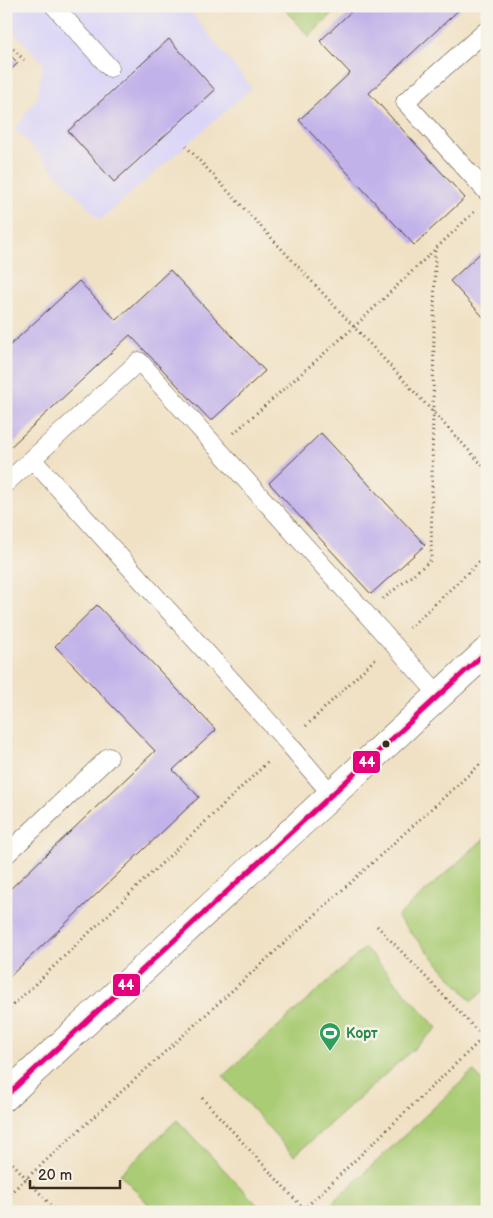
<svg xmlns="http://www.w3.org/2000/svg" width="493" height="1218" font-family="'Balsamiq Sans',sans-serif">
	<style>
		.built { fill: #dbd6f7 }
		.green { fill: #aacc75; stroke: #727b4a }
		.building { fill: #c2b2ea }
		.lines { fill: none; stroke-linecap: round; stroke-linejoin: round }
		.service-casing { stroke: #564537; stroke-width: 19 }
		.tertiary-casing { stroke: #564537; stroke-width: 29 }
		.path { stroke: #564537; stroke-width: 3; stroke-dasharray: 1 4; stroke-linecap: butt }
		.service { stroke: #fff; stroke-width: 18 }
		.tertiary { stroke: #fff; stroke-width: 28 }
		.bus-1-casing { stroke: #f7f3e8; stroke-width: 9 }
		.bus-1 { stroke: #e5007d; stroke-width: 5 }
		.bus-dot { fill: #3b2a1e; stroke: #f7f3e8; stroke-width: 2 }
		.labels { text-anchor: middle; stroke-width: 5; stroke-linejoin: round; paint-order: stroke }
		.leisure-label { font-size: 14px; font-weight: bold; fill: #27864d; stroke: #f7f3e8; text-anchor: start }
		.line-badge { stroke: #f7f3e8; stroke-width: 2 }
		.badge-label { font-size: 14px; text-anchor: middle; font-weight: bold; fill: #fff }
	</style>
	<rect width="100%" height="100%" fill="#f7f3e8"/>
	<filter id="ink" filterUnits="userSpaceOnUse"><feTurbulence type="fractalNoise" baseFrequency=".02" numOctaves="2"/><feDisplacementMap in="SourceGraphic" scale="10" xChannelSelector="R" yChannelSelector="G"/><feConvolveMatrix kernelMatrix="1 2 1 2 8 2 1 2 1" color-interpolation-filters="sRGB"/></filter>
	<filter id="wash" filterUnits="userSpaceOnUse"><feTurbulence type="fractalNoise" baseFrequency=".0096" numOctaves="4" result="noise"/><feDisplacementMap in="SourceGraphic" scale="20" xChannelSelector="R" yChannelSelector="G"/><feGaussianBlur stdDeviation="1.12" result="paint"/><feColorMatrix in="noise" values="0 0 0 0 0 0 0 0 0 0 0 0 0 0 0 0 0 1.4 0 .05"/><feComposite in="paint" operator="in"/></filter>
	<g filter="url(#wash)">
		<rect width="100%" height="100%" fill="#f0e1c4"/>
		<path class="built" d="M6 6H186L252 88 100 220 15 129 37 98 43 63 6 23Z"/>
		<path class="green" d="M282 6H341L309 36Z
			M487 836V988L472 1001 397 917Z
			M365 948 437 1028 294 1156 223 1076Z
			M473 1071 487 1085V1212H336L330 1205Z
			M177 1120 264 1212H156L120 1174Z"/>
		<g id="blocks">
			<path class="building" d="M357 6H463L369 93 465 198 414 245 299 120 350 73 320 41Z
				M169 39 215 90 114 182 68 131Z
				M6 51 18 63 6 74Z
				M487 247V321L450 281Z
				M170 270 265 371 211 421 130 335 6 451V349L79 281 116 320Z
				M321 433 425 545 371 594 269 483Z
				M97 605 216 730 173 770 199 797 6 980V893L155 751 55 646Z"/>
		</g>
	</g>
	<g filter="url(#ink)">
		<use href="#blocks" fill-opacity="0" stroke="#564537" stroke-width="1"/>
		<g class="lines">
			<g class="service-casing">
				<path id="service" d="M54 6 110 68
					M487 30 405 102 487 192
					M32 459 288 743 332 795
					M6 483 139 361 439 695
					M6 855 109 757"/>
			</g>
			<g class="tertiary-casing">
				<path id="tertiary" d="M6 1096 487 651"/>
			</g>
			<path class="path" d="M6 42 24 60
				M186 146 487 470
				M234 433 353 328 474 212
				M383 599 431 560 435 250
				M409 628 487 555
				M306 726 375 659
				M377 926 487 1041
				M6 1012 270 760
				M202 1098 304 1209 487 1034
				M6 1156 57 1212
				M6 1197 487 758"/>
			<use href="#service" class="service"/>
			<use href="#tertiary" class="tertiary"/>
			<g class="bus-1-casing">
				<path id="bus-1" d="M6 1096 487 651"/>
			</g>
			<use href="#bus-1" class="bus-1"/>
		</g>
	</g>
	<defs>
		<g id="stadium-pin" transform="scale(1.125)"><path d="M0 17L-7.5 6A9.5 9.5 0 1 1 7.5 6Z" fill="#2e9e5b" stroke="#f7f3e8"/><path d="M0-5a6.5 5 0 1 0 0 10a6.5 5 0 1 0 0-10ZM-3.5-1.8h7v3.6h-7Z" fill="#fff"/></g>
	</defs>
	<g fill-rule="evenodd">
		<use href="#stadium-pin" x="330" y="1033"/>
	</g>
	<circle class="bus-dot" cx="386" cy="744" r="4.5"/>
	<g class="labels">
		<g class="leisure-label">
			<text x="346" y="1038">Корт</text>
		</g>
	</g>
	<g class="line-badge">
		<rect x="352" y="750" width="29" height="24" rx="5" fill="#e5007d"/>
		<rect x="112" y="973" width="29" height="24" rx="5" fill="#e5007d"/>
	</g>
	<g class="badge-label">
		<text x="367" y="767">44</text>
		<text x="126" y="990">44</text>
	</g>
	<rect width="493" height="1218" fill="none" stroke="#f7f3e8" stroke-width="25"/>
	<path d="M30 1180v8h90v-8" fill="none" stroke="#3b2a1e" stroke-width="2.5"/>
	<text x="38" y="1180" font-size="15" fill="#3b2a1e" stroke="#f7f3e8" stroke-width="4" paint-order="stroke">20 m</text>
</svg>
